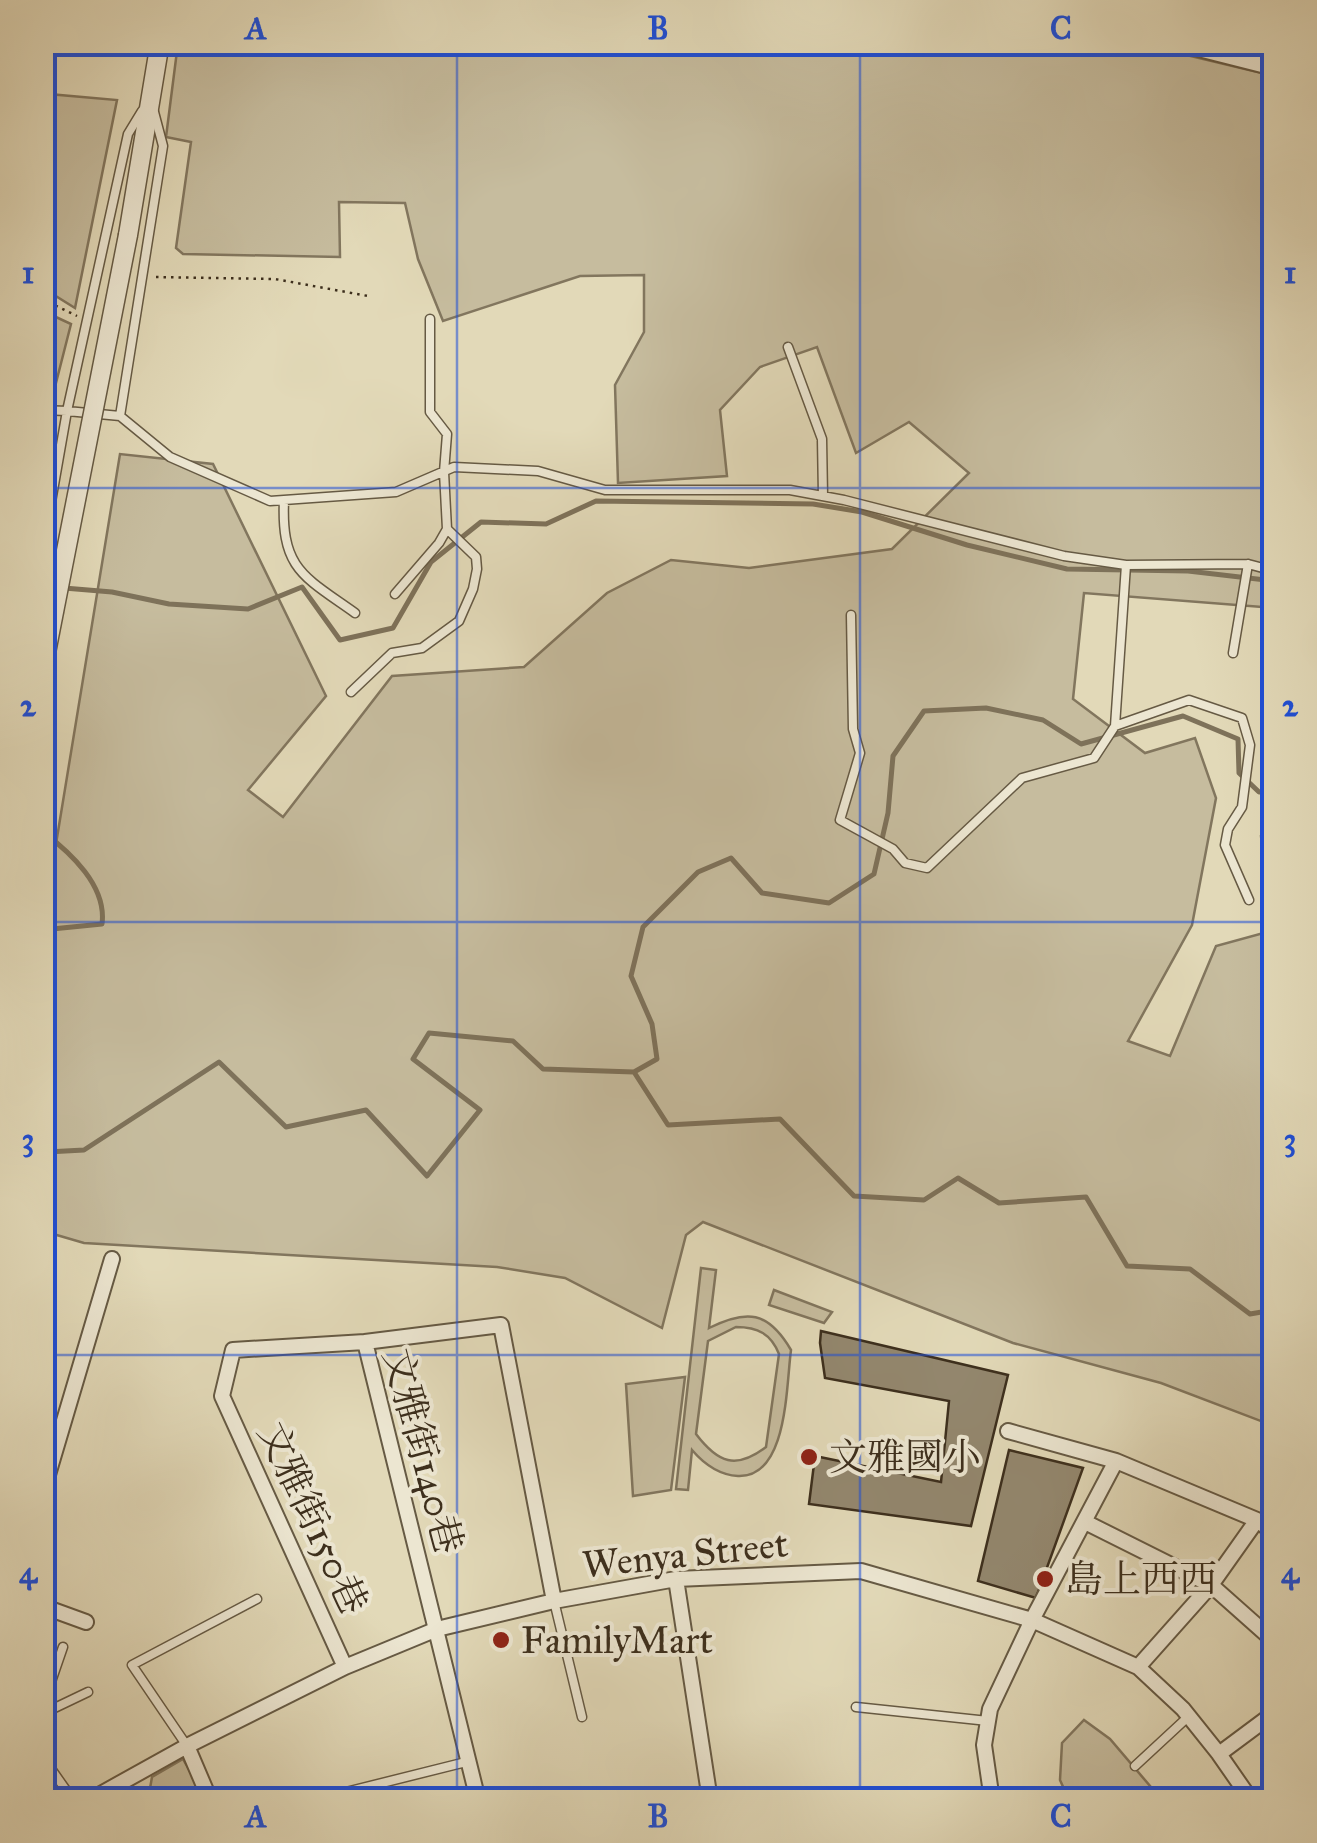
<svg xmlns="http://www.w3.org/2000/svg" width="1317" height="1843" font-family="'IM FELL Great Primer','Noto Serif TC',serif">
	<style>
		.green { fill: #c6bc9e; stroke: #82765e; stroke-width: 2.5; fill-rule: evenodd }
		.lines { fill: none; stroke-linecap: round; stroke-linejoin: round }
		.stream { stroke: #7e725a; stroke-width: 5 }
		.building { fill: #93876e; stroke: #3d2f1d; stroke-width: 2.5 }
		.service-casing { stroke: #665a44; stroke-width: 11 }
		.minor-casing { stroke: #665a44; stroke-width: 18 }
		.tertiary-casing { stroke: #665a44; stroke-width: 21 }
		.path { stroke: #3d2f1d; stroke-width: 2.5; stroke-dasharray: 2.5 5; stroke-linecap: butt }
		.service { stroke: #ece6d1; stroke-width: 8 }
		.minor { stroke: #ece6d1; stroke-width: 14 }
		.tertiary { stroke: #ece6d1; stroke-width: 18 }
		.tertiary-bridge-casing { stroke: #665a44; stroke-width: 21; stroke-linecap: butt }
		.tertiary-bridge { stroke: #ece6d1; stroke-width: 18 }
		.grid { fill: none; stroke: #1d4ed8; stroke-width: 2.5; stroke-opacity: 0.55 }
		.poi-dot { fill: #8f2418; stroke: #ece6d1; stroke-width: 4 }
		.labels { text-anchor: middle; stroke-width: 8; stroke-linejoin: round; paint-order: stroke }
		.street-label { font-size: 38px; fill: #3d2f1d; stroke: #ece6d1 }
		.poi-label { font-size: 38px; fill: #3d2f1d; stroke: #ece6d1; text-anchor: start }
		.neatline { fill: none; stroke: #1d4ed8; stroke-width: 4 }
		.grid-label { font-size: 32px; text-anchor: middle; font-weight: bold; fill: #1d4ed8 }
	</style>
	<rect width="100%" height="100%" fill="#e2d9b8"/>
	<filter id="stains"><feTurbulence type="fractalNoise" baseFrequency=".002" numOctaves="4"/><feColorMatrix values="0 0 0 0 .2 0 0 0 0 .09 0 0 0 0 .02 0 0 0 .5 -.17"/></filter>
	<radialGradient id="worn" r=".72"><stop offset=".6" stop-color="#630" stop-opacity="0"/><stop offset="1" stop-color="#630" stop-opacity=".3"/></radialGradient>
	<path class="green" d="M1132 42 1274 76V608L1084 593 1073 699 1145 753 1195 738 1216 798 1192 925 1128 1041 1170 1056 1216 946 1271 931 1261 836 1274 829V1426L1161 1383 1013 1343 703 1222 686 1235 662 1328 565 1278 497 1267 84 1243 43 1231V923L120 454 213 464 326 696 248 790 283 817 392 676 524 667 607 593 671 560 749 568 892 549 969 473 909 422 856 453 817 347 760 367 720 410 727 476 618 483 615 385 644 332V275L580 276 443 321 418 259 405 203 339 202 340 257 183 254 176 248 191 142 166 137 178 43Z
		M42 57H52L49 94 117 100 75 308 43 288Z
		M43 311 71 324 43 434Z
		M701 1268 716 1270 709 1328C747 1309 768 1311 791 1350 786 1386 788 1478 738 1476 719 1475 704 1464 692 1450L688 1490 676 1489ZM736 1327C758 1327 771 1334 779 1354L766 1447C736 1470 718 1463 696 1434L708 1341Z
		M774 1290 832 1312 824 1323 769 1305Z
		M685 1377 671 1490 633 1496 626 1384Z
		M1084 1720 1110 1739 1162 1800H1069L1060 1780 1062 1743Z
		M183 1759 206 1800H148L152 1777Z"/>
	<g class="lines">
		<path class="stream" d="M64 588 112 592 169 604 248 609 302 587 340 640 393 628 431 562 481 522 546 524 596 501 813 504 862 512 967 545 1067 569 1188 571 1274 581
			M42 831C71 853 107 886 102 924L42 930
			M634 1072 657 1059 652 1024 631 976 643 927 698 872 731 858 762 893 829 903 874 874 888 813 893 756 924 711 986 708 1043 720 1081 744 1183 716 1238 739 1239 773 1259 792H1274
			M42 1145 47 1152 84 1150 219 1062 286 1127 366 1110 427 1176 480 1110 413 1059 429 1033 513 1041 543 1069 634 1072 668 1125 780 1119 854 1196 924 1200 958 1178 999 1203 1086 1197 1127 1266 1190 1269 1250 1314 1274 1310"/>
	</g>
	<path class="building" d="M821 1331 1008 1375 971 1526 809 1504 815 1456 941 1482 949 1401 825 1378 820 1343Z
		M1009 1450 1083 1468 1036 1598 978 1581Z"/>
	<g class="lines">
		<g class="service-casing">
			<path id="service" d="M1256 63 1259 42
				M788 347 822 439 823 496
				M42 410 67 411 128 134 142 111
				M120 416 163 146 154 112
				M284 500C281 569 303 576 355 613
				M42 531 48 519 67 411 120 416 170 457 270 501 396 492 454 467 538 471 605 490H790L844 500 1064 556 1126 565 1248 564 1274 571
				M395 594 439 543 447 529 444 472 447 434 430 412V319
				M851 615 853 729 860 753 840 820 893 849 905 863 927 868 1022 778 1094 758 1115 726 1126 565
				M1233 653 1248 564
				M351 692 392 653 422 648 459 621 473 589 477 569 476 557 447 529
				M1115 726 1189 700 1242 718 1250 745 1242 807 1228 829 1225 845 1249 900
				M554 1601 582 1717
				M856 1707 988 1721
				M42 1708 63 1647
				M42 1714 88 1692
				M187 1746 132 1665 257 1599
				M42 1756 73 1800
				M1135 1766 1189 1716
				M314 1800 470 1761
				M948 1800 991 1796
				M1223 1800 1244 1790"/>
		</g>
		<g class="minor-casing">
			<path id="minor" d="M1171 42 1274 68
				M365 1342 501 1325 554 1601
				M1008 1431 1116 1461 1257 1520 1274 1533
				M42 1495 112 1259
				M1085 1522 1211 1585 1274 1641
				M676 1579 710 1800
				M42 1606 86 1622
				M345 1667 222 1396 233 1350 365 1342 478 1800
				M1138 1667 1211 1585 1257 1520
				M187 1746 210 1800
				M1219 1754 1274 1713
				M90 1800 187 1746 345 1667 437 1629 554 1601 676 1579 861 1571 1032 1620 1138 1667 1183 1709 1219 1754 1251 1800
				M992 1800 984 1745 990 1709 1032 1620 1116 1461"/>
		</g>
		<g class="tertiary-casing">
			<path id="tertiary" d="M128 235 160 42"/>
		</g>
		<path class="path" d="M156 277 275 279 368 296
			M42 299 77 316"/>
		<use href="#service" class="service"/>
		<use href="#minor" class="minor"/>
		<use href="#tertiary" class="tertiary"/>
		<g class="tertiary-bridge-casing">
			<path id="tertiary-bridge" d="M42 673 128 235"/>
		</g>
		<use href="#tertiary-bridge" class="tertiary-bridge"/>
	</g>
	<path class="grid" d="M457 42V1800M860 42V1800M42 488H1274M42 922H1274M42 1355H1274"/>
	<g class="poi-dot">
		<circle cx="809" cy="1457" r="10"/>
		<circle cx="1045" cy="1579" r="10"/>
		<circle cx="501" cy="1640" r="10"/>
	</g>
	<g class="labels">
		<g class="street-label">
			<text transform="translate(423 1451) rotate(75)" y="13">文雅街140巷</text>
			<text transform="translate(313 1518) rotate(65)" y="13">文雅街150巷</text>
			<text transform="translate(685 1554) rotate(-6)" y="13">Wenya Street</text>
		</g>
		<g class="poi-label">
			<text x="829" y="1470">文雅國小</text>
			<text x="1065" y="1592">島上西西</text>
			<text x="521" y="1653">FamilyMart</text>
		</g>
	</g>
	<rect width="1317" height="1843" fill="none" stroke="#e2d9b8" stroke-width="110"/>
	<rect x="55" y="55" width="1207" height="1733" class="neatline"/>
	<g class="grid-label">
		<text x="256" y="39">A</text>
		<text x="658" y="39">B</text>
		<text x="1061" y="39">C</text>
		<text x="28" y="283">1</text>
		<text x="1290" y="283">1</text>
		<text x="28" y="716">2</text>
		<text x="1290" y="716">2</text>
		<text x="28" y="1150">3</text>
		<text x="1290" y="1150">3</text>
		<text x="28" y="1583">4</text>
		<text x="1290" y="1583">4</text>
		<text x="256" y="1827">A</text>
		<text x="658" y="1827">B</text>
		<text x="1061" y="1827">C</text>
	</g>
	<rect width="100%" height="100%" filter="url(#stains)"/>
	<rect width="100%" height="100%" fill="url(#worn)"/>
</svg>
